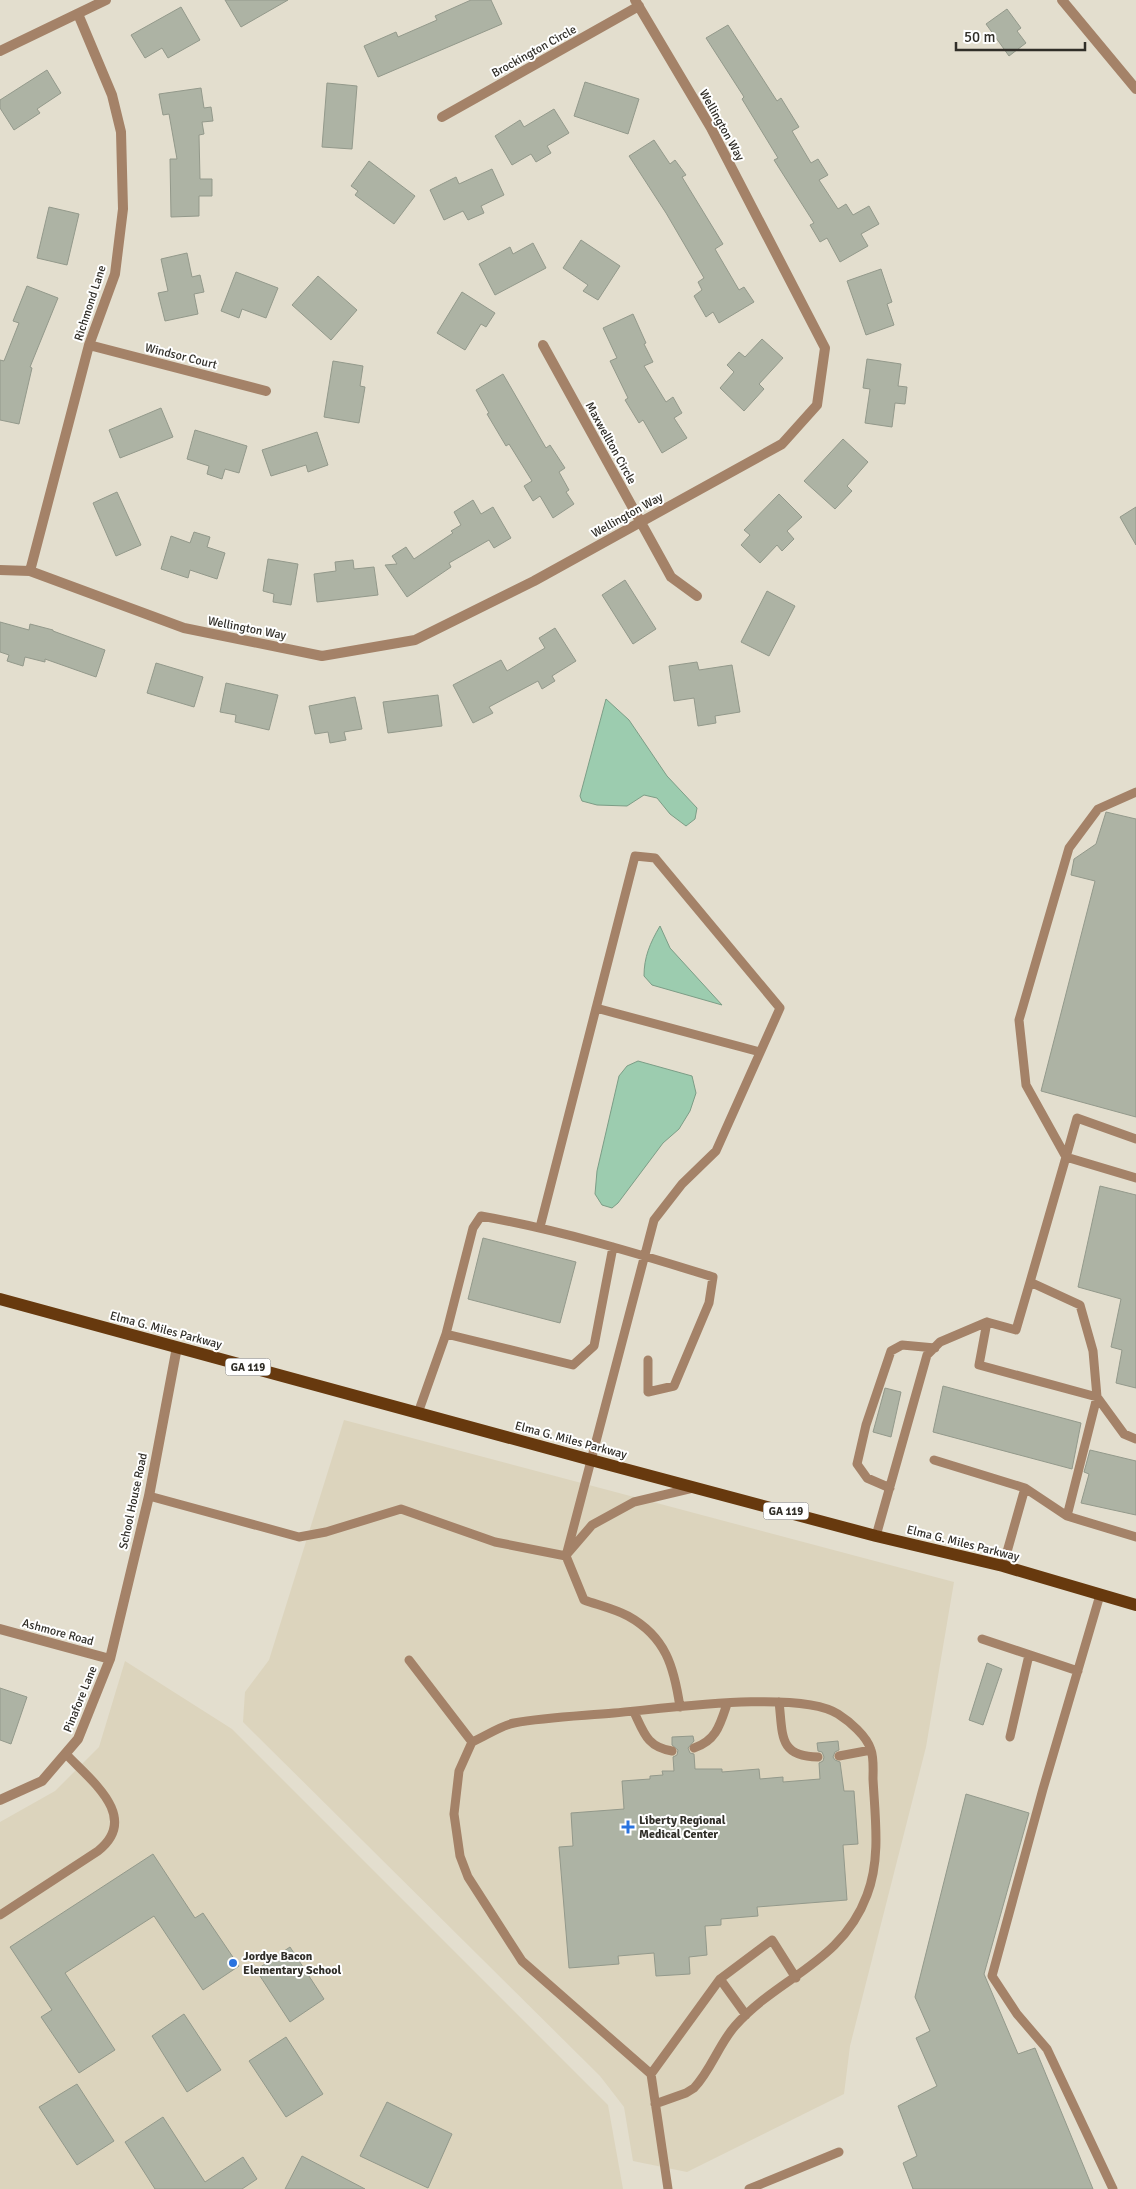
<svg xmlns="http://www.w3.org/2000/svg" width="1136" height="2189" font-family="Signika,sans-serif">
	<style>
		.built { fill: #dcd4bd }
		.water { fill: #9cccaf; stroke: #7c9d86 }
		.building { fill: #adb3a4; stroke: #93998b }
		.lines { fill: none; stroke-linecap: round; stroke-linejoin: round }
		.service { stroke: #a48268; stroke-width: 9 }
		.minor { stroke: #a48268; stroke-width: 10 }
		.primary { stroke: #67390e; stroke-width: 12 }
		.poi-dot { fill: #2973df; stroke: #fff; stroke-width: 2 }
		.labels { text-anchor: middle; stroke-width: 4; stroke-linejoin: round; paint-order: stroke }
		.shield { fill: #fff; stroke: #6e6d68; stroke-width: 1 }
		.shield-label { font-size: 11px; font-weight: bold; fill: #302e28 }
		.street-label { font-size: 12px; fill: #302e28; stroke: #fff }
		.poi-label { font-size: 12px; font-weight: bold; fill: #302e28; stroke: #fff; text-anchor: start }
	</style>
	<rect width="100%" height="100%" fill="#e3dece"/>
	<path class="built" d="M344 1420 954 1582 926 1747 850 2046 844 2094 687 2172 633 2161 624 2107 600 2076 243 1722 245 1692 269 1660Z
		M125 1661 232 1729 608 2105 623 2189H0V1822L55 1791 99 1747Z"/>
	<path class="water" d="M606 699 629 720 667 776 697 808 695 819 686 826 670 814 657 798 644 795 627 806 597 805 582 801 580 796Z
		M660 926 670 948 722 1005 652 985 644 976C644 957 650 943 660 926Z
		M638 1061 692 1076 696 1093 690 1111 679 1129 663 1143 618 1203 612 1208 602 1205 595 1194 597 1171 619 1076 627 1066Z"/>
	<path class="building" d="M225 0H288L241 27Z
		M471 0H491L502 24 378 77 364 46 396 32 398 37 437 20 435 16Z
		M181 7 200 40 168 58 162 48 145 58 131 35Z
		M1007 9 1021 28 1017 31 1026 43 1009 56 986 24Z
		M728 25 777 101 781 98 799 127 792 131 811 163 818 159 828 175 819 180 838 209 846 204 853 215 869 206 879 224 861 234 868 246 840 262 827 238 820 242 810 225 814 223 774 160 778 158 742 99 744 97 706 38Z
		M47 70 61 93 37 109 40 113 14 130 0 108V100Z
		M585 82 639 99 628 134 574 116Z
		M327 83 357 86 352 149 322 147Z
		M201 88 204 108 211 107 213 121 202 122 204 134 199 135 200 179H212V196H199V216L171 217 170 159H177L169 114 163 115 159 94Z
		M554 109 569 133 547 146 551 153 536 162 531 154 512 165 495 136 520 120 524 127Z
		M654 140 670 164 675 160 686 175 682 177 723 244 715 249 739 290 744 287 754 302 719 323 713 312 706 317 694 296 702 290 698 282 704 278 666 213 629 156Z
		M369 161 415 196 394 224 355 195 358 191 351 186Z
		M492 169 504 195 481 206 484 213 468 220 463 211 444 220 430 190 456 177 459 184Z
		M49 207 79 214 67 265 37 258Z
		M581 240 620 266 598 300 583 291 588 285 563 268Z
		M533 243 546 268 495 295 479 264 510 247 513 254Z
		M187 253 192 277 200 275 204 292 194 294 198 314 165 321 158 293 168 291 161 259Z
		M881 269 892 302 887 304 894 325 866 335 847 281Z
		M236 272 278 288 266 318 242 309 239 318 221 311Z
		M318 276 357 310 331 340 292 305Z
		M27 286 58 298 30 367 32 368 19 424 0 420V360L4 361 19 323 13 321Z
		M462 292 495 313 486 327 481 324 465 350 437 333Z
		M633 314 646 343 644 344 653 362 644 366 666 402 673 397 682 413 674 418 687 438 662 453 643 420 639 423 625 400 628 398 610 361 617 358 603 328Z
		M762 339 783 358 759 384 764 389 744 411 720 388 734 372 727 365 739 352 745 357Z
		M867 359 901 364 898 386 907 387 905 404 895 403 892 427 865 423 870 389 863 388Z
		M333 361 363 366 360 386 365 387 359 423 324 417Z
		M503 374 546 448 550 445 565 468 559 472 569 490 566 492 574 504 553 518 540 496 533 501 524 486 532 481 509 444 506 446 487 414 489 413 476 390Z
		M161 408 173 437 120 458 109 430Z
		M195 430 247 446 239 473 225 469 222 479 207 474 209 466 187 459Z
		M317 432 328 465 308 472 306 465 271 476 262 450Z
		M843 439 868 462 847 486 852 491 835 509 804 481Z
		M117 492 141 545 116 556 93 503Z
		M779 494 802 517 787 531 794 539 782 551 777 545 760 563 741 545 750 535 744 530Z
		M473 500 481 514 493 507 511 538 494 548 489 540 449 563 451 567 407 597 385 565 397 564 392 556 406 547 414 559 453 533 451 531 461 525 454 512Z
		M1136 507V545L1120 517Z
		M194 532 210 537 207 547 225 553 217 579 190 570 188 578 161 569 171 536 190 543Z
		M268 559 298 564 291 605 273 602 274 594 263 591Z
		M353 560 354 569 374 567 378 595 317 602 314 574 336 571 335 562Z
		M625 580 656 629 633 644 602 595Z
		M767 591 795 606 769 656 741 642Z
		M0 622 29 630 30 624 53 630V631L105 650 96 677 45 659V662L25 657 23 666 7 661 9 655 0 652Z
		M555 628 576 661 552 676 555 681 542 689 538 681 489 707 493 713 473 723 453 685 501 660 507 671 545 648 539 638Z
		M697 662 699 670 732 665 740 712 715 716 716 723 698 726 694 698 674 701 669 666Z
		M156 663 203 677 194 707 147 693Z
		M226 683 278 695 269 730 235 722 236 715 220 712Z
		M438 695 442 726 388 733 383 702Z
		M355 697 362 729 344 732 346 740 330 743 328 732 315 734 309 706Z
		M1106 812 1136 819V1117L1041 1091 1095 881 1071 875 1074 859 1096 844Z
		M1100 1186 1136 1195V1388L1116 1383 1122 1350 1111 1347 1121 1299 1078 1287Z
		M483 1238 576 1262 560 1323 468 1299Z
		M943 1386 1081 1423 1072 1469 933 1432Z
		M885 1388 901 1392 891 1437 873 1432Z
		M1090 1450 1136 1461V1515L1081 1503 1089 1474 1084 1472Z
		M987 1663 1002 1669 983 1725 969 1720Z
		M0 1688 27 1697 11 1744 0 1740Z
		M693 1736 694 1741 688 1748 690 1753 694 1754 695 1769H722V1772L759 1769 760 1779 783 1777V1782L820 1779 819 1763 823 1761 824 1757 822 1752 818 1751 817 1743 838 1741 839 1750 835 1752 833 1757 835 1760 840 1762 844 1791H854L858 1844 843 1845 847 1900 757 1907 758 1916 721 1919V1925L705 1926 707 1955 689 1957 690 1974 656 1976 654 1953 618 1956 619 1964 569 1968 559 1847 573 1846 571 1813 624 1809 622 1781 650 1779V1776L663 1775 662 1771H674L673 1757 677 1755 678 1750 672 1745V1737Z
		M966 1794 1029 1813 984 1974 1018 2054 1035 2048 1093 2189H913L903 2163 917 2156 898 2106 937 2086 916 2038 930 2031 915 1997Z
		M153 1854 195 1918 203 1913 239 1966 203 1990 154 1916 65 1973 115 2050 79 2073 41 2017 52 2010 10 1947Z
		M290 1947 324 1999 290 2022 256 1970Z
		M184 2014 221 2070 187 2092 152 2036Z
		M286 2037 323 2094 286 2117 249 2061Z
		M77 2084 114 2141 77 2165 39 2107Z
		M387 2102 452 2134 428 2188 360 2156Z
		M163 2117 205 2182 243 2157 257 2179 242 2189H155L125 2142Z
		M302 2156 365 2189H285Z"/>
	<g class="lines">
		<path class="service" d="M1136 792 1098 809 1069 848 1019 1020 1026 1085 1066 1157 1030 1282 1080 1305 1093 1351 1097 1397 1124 1434 1136 1439
			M596 1008 760 1052
			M1136 1139 1077 1118 1066 1157 1136 1178
			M540 1227 635 856 655 858 780 1008 716 1151 682 1184 654 1220 566 1556 584 1600C598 1605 615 1609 628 1616 666 1637 674 1667 680 1707
			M1030 1282 1016 1330 987 1322 979 1365 1097 1397 1067 1516
			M446 1334 573 1365 594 1346 613 1247
			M418 1413 446 1334 473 1228 481 1216C560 1230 636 1253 713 1277L709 1303 674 1386 648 1392V1360
			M934 1460 1025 1488 1067 1516 1136 1537
			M890 1488 867 1478 857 1464 866 1425 891 1351 902 1345 935 1348
			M149 1496 299 1537 326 1532 401 1509 495 1542 566 1556
			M876 1536 927 1355 940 1342 987 1322
			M567 1554 592 1525 634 1502 693 1488
			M1003 1566 1025 1488
			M1100 1595 1043 1789 992 1976 1017 2014 1047 2049 1113 2189
			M982 1639 1078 1671
			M409 1660 472 1742
			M779 1702C783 1734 778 1757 818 1757
			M634 1712C644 1733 647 1747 672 1751
			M1010 1737 1029 1655
			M694 1748C716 1741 720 1725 727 1704
			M839 1756 871 1750
			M0 1915 98 1851C141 1817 90 1780 66 1754
			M720 1979 746 2015
			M651 2074 720 1979 772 1940 796 1978
			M655 2104 686 2093 694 2088C711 2070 719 2044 735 2026 778 1977 842 1963 867 1895 881 1859 875 1817 873 1779 873 1771 874 1758 871 1750 867 1736 849 1721 838 1714 800 1689 662 1709 614 1713 581 1716 547 1717 514 1723 500 1726 486 1736 472 1742L459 1771 454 1814 460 1856 468 1877 522 1961 651 2074 668 2189
			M749 2189 839 2152"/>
		<path class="minor" d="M1062 0 1136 89
			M0 51 106 0
			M442 117 639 6
			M89 345 266 391
			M543 345 671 577 697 596
			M0 570 30 571 184 628 322 656 415 640 534 581 782 444 817 405 825 348 711 128 635 0
			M30 571 89 345 115 274 123 209 121 132 112 95 78 14
			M0 1629 110 1659
			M0 1800 42 1781 78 1739 110 1659 149 1496 177 1347"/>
		<path class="primary" d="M0 1299 591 1460 876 1536 1003 1566 1136 1605"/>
	</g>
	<g class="poi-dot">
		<path d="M625.5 1819.5h5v5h5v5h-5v5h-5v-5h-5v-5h5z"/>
		<circle cx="233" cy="1963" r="5"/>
	</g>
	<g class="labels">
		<g class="shield">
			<rect x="225.5" y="1358.5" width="45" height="17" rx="4"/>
			<rect x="763.5" y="1502.5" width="45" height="17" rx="4"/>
		</g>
		<g class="shield-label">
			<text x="248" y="1371">GA 119</text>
			<text x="786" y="1515">GA 119</text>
		</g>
		<g class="street-label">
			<text transform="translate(534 51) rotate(-29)" y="4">Brockington Circle</text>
			<text transform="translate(722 125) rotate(61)" y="4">Wellington Way</text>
			<text transform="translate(90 303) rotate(-72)" y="4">Richmond Lane</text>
			<text transform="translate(181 356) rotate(14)" y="4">Windsor Court</text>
			<text transform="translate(611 443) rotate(61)" y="4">Maxwellton Circle</text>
			<text transform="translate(627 515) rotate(-29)" y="4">Wellington Way</text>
			<text transform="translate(247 628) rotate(11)" y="4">Wellington Way</text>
			<text transform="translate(166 1330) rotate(15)" y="4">Elma G. Miles Parkway</text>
			<text transform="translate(571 1440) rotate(15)" y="4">Elma G. Miles Parkway</text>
			<text transform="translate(133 1501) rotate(-78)" y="4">School House Road</text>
			<text transform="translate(963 1543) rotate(14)" y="4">Elma G. Miles Parkway</text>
			<text transform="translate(58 1632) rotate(15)" y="4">Ashmore Road</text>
			<text transform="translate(80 1699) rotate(-68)" y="4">Pinafore Lane</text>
		</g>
		<g class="poi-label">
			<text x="639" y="1824">Liberty Regional<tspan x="639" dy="14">Medical Center</tspan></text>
			<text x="243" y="1960">Jordye Bacon<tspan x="243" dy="14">Elementary School</tspan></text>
		</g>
	</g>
	<path d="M956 42v8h129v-8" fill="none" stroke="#302e28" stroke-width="2.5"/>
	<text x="964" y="42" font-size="15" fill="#302e28" stroke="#ffffff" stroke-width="4" paint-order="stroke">50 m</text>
</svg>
